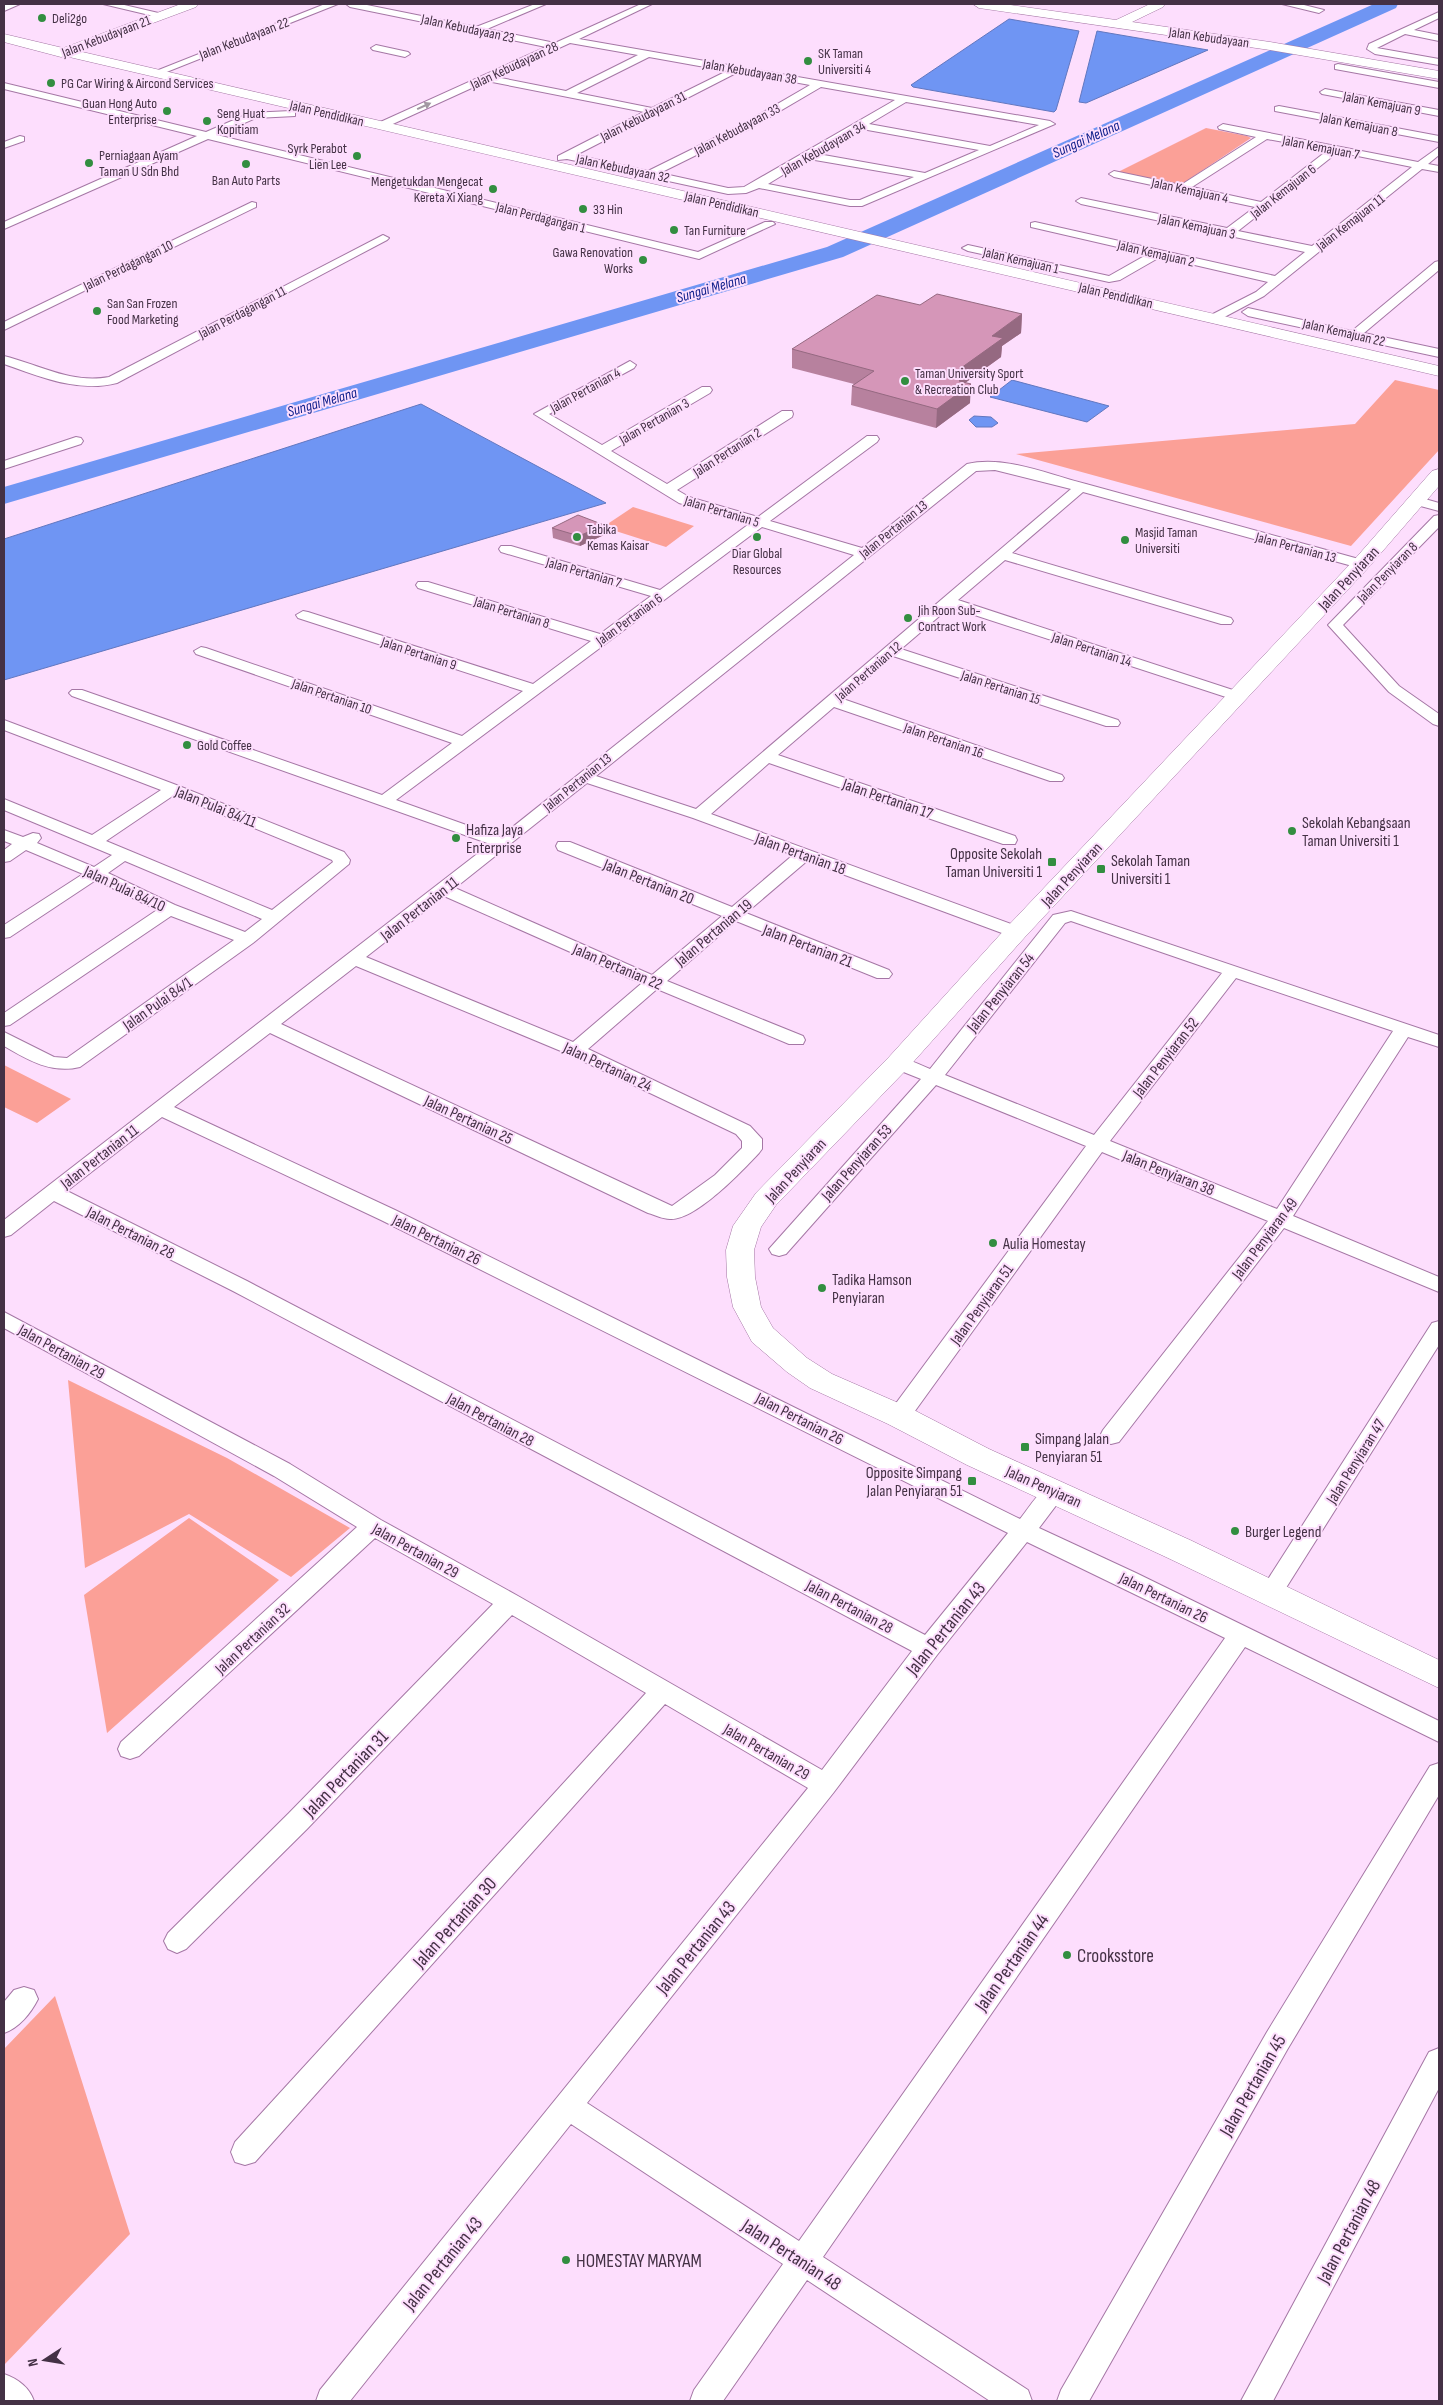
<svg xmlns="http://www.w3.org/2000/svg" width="1443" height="2405" font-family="'Sofia Sans Condensed',sans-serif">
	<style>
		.green { fill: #fba097 }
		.water { fill: #6f95f3; stroke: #6277bf }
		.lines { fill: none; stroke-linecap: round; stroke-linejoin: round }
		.river { fill: #6f95f3; fill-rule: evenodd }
		.street-casing { stroke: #a577a5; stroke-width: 2 }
		.secondary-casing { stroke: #a577a5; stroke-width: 1 }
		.street { fill: #fff; fill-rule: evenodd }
		.secondary { fill: #fff; fill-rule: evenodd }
		.wall { fill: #b7819e }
		.shaded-wall { fill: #956981 }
		.building { fill: #d596b8; stroke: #956981 }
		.oneway { fill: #a298a2 }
		.poi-dot { fill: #328e40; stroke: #fddefd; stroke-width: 2 }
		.labels { text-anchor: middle; stroke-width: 4; stroke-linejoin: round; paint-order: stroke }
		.far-poi-label { font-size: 14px; fill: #443145; stroke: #fddefd; text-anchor: start }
		.far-street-label { font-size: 14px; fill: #443145; stroke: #fddefd }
		.far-water-label { font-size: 15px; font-style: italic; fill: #0b1d89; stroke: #fddefd }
		.street-label { font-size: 16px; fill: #443145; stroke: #fddefd }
		.poi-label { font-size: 16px; fill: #443145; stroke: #fddefd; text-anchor: start }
		.near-street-label { font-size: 19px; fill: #443145; stroke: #fddefd }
		.near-poi-label { font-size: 19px; fill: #443145; stroke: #fddefd; text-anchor: start }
	</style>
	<rect width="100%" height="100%" fill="#fddefd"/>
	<path class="green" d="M1206 128 1247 136 1251 138 1182 184 1174 185 1116 173Z
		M1395 380 1439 390V450L1351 546 1016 454 1355 424Z
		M633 507 694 526 666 547 603 527Z
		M4 1065 71 1099 37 1123 4 1107Z
		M68 1380 227 1458 350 1528 291 1577 189 1514 85 1568Z
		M189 1518 279 1580 107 1733 84 1595Z
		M55 1996 130 2234 4 2365V2049Z"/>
	<path class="water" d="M1009 19 1079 31 1056 110 1054 112 913 87 911 85Z
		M1097 31 1208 50 1086 103 1079 102Z
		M1012 380 1109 406 1087 422 990 397Z
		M421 404 606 503 4 680V539Z
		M974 416 991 417 998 423 992 427H976L969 420Z"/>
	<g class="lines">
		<path class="river" d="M1374 4H1398L1396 8 843 257 4 504V487L827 247Z"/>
		<g class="street-casing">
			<path id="street" d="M7 4H20L4 11V5Z
				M103 4H120L167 15 162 18Z
				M325 4H338L159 75 151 73Z
				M346 4H362L476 27 535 4H546L487 29 555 43 641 4H652L579 39 1050 121 1055 124 862 206H850L759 188 746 193 728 194 567 159 558 160V156L644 112 487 81 384 128H376V124L546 47 350 7ZM570 43 638 55 566 91 496 77ZM649 57 727 71 652 108 577 93ZM738 72 810 85 743 124 648 171 576 155ZM821 87 895 100 744 187 728 188 660 173 751 128ZM906 102 1039 125 990 146 869 124ZM861 129H862L979 150 925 173 818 154ZM809 159 914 177 860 200H850L768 184Z
				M1282 4H1300L1324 10 1319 13Z
				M1439 12V18L1414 30 1439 35V41L1405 34 1377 48 1439 59V65L1375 54 1367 49 1369 44Z
				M376 45 408 52 410 54 405 57 373 50 371 48Z
				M1338 64 1439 82V88L1335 69V65Z
				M4 83 206 132 250 113 291 111 295 112V116L256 118 217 135 698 252 765 222H773L775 224 699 259 208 139 4 229V222L197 136 4 89Z
				M1325 89 1439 110V116L1322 94 1320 92Z
				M1279 106 1439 136V142L1275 111V107Z
				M1223 124 1418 162 1439 147V155L1428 164 1439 166V172L1422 169 1264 296 1215 322 1209 318 1211 315 1256 292 1268 282 1160 257 1120 280 1109 282 968 251 962 248 968 245 1109 276 1148 254 1031 227V223L1035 222 1275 276 1305 252 1081 204 1076 201 1081 198 1227 228 1255 207 1114 177 1109 174 1114 171 1181 185 1256 137 1219 129 1218 127ZM1267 139 1328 150 1261 202 1192 187ZM1338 152 1412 167 1312 246 1238 231Z
				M20 136 24 137V141L4 148V142Z
				M252 202 256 203V207L4 330V322Z
				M383 235 389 238 387 240 117 383C78 393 41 377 4 364V356C40 365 71 384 109 377Z
				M1439 261V270L1364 333 1439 349V357L1248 316 1242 312 1248 308 1352 331 1435 262Z
				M630 361 636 365 634 368 549 414 602 445 702 387H710L712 390 710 393 611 451 667 484 782 411H792L793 414 792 417 677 490 689 497 758 517 867 436H877L879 439 877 442 770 521 862 548 967 464C1005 455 1050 475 1086 484 1180 510 1273 535 1366 561L1368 564 1361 568 1356 567 1083 492 1012 553 1231 618 1233 621 1231 624H1221L1005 560 958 600 1242 693 1245 696 1242 699H1232L950 607 901 649 1118 720 1120 723 1118 726H1106L893 656 843 699 1062 775 1064 778 1062 781H1050L834 707 778 755 1015 836 1017 840 1015 844H1003L769 763 711 814 1022 928 1025 932 1022 936H1010L807 861 746 913 889 970 892 974 889 978H877L736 921 667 981 803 1036 805 1040 803 1044H789L657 989 588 1049 750 1126 762 1139V1149L759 1153C742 1171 695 1221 670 1219 663 1219 655 1215 648 1213L270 1033 174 1107 395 1210 1020 1519C1032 1505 1044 1479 1064 1485L1067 1491 1039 1528 1136 1573 1439 1721V1742L1245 1647 823 2257 1028 2390 1032 2401H990L807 2280 723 2401H690L694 2390 783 2264 571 2124 350 2401H316L320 2390 808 1788 665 1704 255 2162 245 2165 235 2162 231 2152 235 2142 646 1693 512 1615 307 1829 186 1949 177 1953 168 1949 164 1941 168 1933 289 1813 493 1604 375 1538 139 1756 130 1759 121 1756 118 1749 121 1742 357 1527 274 1476 4 1328V1312L290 1464 381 1520 518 1596 822 1770 912 1651 233 1291 54 1201 11 1235 4 1237V1220L490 844 72 696 69 693 72 690H82L382 795 452 743 196 654 194 651 201 647 206 648 462 736 523 691 298 618 296 615 303 611 308 612 533 684 591 641 418 588 416 585 418 582H428L600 634 651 596 501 552 499 549 501 546H511L660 590 749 524 679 503 534 414ZM995 470 1071 489 696 809 596 776 976 471ZM762 527 854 555 500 837 396 800ZM587 783 693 818 793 855 732 907 570 842H558L556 846 558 850 722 916 652 975 455 888ZM444 896 629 978 642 983 573 1042 366 957ZM356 966 568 1054 736 1134 742 1141V1148L715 1175 672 1206 281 1024ZM162 1117 381 1220 1008 1533 925 1635 247 1281 67 1191ZM1027 1542 1225 1638 799 2241 587 2103 834 1792 937 1655Z
				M76 437 81 438 83 441 81 444 4 469V461Z
				M1418 497 1439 503V511L1413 504 1411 501 1413 498Z
				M1439 515V527L1343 625 1399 686 1439 714V726L1433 724 1389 692 1328 625 1434 516Z
				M4 720 179 786 344 852 350 860 349 864 253 943 80 1067C51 1074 28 1060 4 1046V1032L54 1057 67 1058 234 940 171 916 10 1025 4 1026V1013L157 910 96 880 10 937 4 938V925L83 874 26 850 10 861 4 862V850L12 844 4 841V830L23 837 33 833 39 834 41 838 37 843 94 867 112 855 4 810V799L92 835 161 790 4 730ZM174 795 332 860 333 862 272 910 106 841ZM125 861 262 919 245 932 175 905 108 873Z
				M1071 911 1439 1035V1047L1408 1037 1293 1216 1439 1277V1292L1284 1228 1119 1442 1111 1444 1103 1442 1100 1436 1103 1430 1268 1221 1102 1152 907 1422 899 1424 891 1422 888 1416 891 1410 1086 1146 936 1085 786 1254 779 1256 772 1254 769 1249 921 1079 891 1067 889 1063 891 1059C904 1056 918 1064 930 1069L1053 915ZM1071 921 1222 973 1094 1135 945 1075 1065 923ZM1236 978 1393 1031 1277 1209 1110 1141Z
				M1439 1321V1345L1279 1599 1271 1602 1263 1599 1259 1593 1263 1587 1432 1323Z
				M1439 1763V1795L1287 2050 1089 2401H1057L1061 2390 1267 2032 1430 1766Z
				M24 1987 34 1990 38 1999C31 2013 19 2028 4 2033V2002L14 1990Z
				M1439 2048V2088L1273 2401H1241L1429 2052Z
				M4 2374C18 2379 29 2387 34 2401H4Z"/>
		</g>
		<g class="secondary-casing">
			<path id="secondary" d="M181 4H198L196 7 78 51 1439 366V376L65 56 61 57 4 42V34L63 48Z
				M973 4H1003L1116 20 1150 4H1165L1163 7 1132 22 1270 42 1439 71V79L1270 50 979 8Z
				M1439 469V486L1368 568 1025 937 907 1069 776 1205 761 1227 754 1250 755 1277 761 1307 773 1328 807 1358 832 1374 910 1408 989 1449 1190 1540 1439 1660V1688L1168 1558 967 1465 888 1424 810 1388 787 1372 752 1342 733 1307 727 1277 726 1250 733 1226 756 1193 889 1057 1007 927 1354 560 1432 471Z"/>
		</g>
		<use href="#street" class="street"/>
		<use href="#secondary" class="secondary"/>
	</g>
	<path class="wall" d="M920 305 1022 314 1021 333 1002 346 1001 357 965 383 970 403 936 428 851 405 852 386 854 384 792 368V349Z
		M604 525V535L580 546 553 538 552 528Z"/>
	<path class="shaded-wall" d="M1022 314 1021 333 1002 346 1001 357 965 383 971 384 970 403 936 428 937 409 954 373 992 336Z
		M604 525V535L580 546 579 536Z"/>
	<path class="building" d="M937 294 1022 314 992 336 1003 338 954 373 965 376 959 381 971 384 937 409 852 386 874 371 792 349 877 295 920 305Z
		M578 515 604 525 579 536 552 528Z"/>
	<defs><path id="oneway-solid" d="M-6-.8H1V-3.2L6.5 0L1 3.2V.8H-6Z" transform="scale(1.25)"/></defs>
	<use class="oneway" href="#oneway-solid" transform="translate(424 106) rotate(-24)"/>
	<g class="poi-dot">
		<circle cx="42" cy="18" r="5"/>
		<circle cx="808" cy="61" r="5"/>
		<circle cx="51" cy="83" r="5"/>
		<circle cx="167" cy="111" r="5"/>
		<circle cx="207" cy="121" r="5"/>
		<circle cx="357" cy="156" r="5"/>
		<circle cx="89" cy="163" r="5"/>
		<circle cx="246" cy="164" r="5"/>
		<circle cx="493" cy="189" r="5"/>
		<circle cx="583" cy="209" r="5"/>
		<circle cx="674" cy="230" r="5"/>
		<circle cx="643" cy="260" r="5"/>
		<circle cx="97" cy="311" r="5"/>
		<circle cx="905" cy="381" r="5"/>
		<circle cx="577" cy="537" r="5"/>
		<circle cx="757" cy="537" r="5"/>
		<circle cx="1125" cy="540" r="5"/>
		<circle cx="908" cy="618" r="5"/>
		<circle cx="187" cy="745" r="5"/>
		<circle cx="1292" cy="831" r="5"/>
		<circle cx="456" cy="838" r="5"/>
		<rect x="1047" y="857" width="10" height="10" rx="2.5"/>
		<rect x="1096" y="864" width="10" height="10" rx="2.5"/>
		<circle cx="993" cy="1243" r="5"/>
		<circle cx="822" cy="1288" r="5"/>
		<rect x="1020" y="1442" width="10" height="10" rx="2.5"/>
		<rect x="967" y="1476" width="10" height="10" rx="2.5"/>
		<circle cx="1235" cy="1531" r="5"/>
		<circle cx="1067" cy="1955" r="5"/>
		<circle cx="566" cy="2260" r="5"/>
	</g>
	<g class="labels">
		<g class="far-poi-label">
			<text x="52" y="23">Deli2go</text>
			<text x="818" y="58">SK Taman<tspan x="818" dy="16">Universiti 4</tspan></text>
			<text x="61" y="88">PG Car Wiring &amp; Aircond Services</text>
			<text x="157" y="108" text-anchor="end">Guan Hong Auto<tspan x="157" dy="16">Enterprise</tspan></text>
			<text x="217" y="118">Seng Huat<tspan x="217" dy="16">Kopitiam</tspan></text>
			<text x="347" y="153" text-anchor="end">Syrk Perabot<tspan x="347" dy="16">Lien Lee</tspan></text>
			<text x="99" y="160">Perniagaan Ayam<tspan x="99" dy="16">Taman U Sdn Bhd</tspan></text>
			<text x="246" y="185" text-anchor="middle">Ban Auto Parts</text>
			<text x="483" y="186" text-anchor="end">Mengetukdan Mengecat<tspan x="483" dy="16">Kereta Xi Xiang</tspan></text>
			<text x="593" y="214">33 Hin</text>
			<text x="684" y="235">Tan Furniture</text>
			<text x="633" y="257" text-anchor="end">Gawa Renovation<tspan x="633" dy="16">Works</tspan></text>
			<text x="107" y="308">San San Frozen<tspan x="107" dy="16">Food Marketing</tspan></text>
			<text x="915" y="378">Taman University Sport<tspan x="915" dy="16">&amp; Recreation Club</tspan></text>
			<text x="587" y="534">Tabika<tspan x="587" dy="16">Kemas Kaisar</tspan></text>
			<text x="1135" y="537">Masjid Taman<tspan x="1135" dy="16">Universiti</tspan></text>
			<text x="757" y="558" text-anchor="middle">Diar Global<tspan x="757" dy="16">Resources</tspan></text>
			<text x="918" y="615">Jih Roon Sub-<tspan x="918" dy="16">Contract Work</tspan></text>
			<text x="197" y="750">Gold Coffee</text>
		</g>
		<g class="far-street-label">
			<text transform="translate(468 28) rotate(12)" y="5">Jalan Kebudayaan 23</text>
			<text transform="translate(106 36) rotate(-21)" y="5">Jalan Kebudayaan 21</text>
			<text transform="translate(1209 37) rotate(8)" y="5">Jalan Kebudayaan</text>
			<text transform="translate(244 38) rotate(-21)" y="5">Jalan Kebudayaan 22</text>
			<text transform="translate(514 65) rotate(-25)" y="5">Jalan Kebudayaan 28</text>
			<text transform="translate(750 71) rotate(10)" y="5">Jalan Kebudayaan 38</text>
			<text transform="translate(1382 103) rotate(11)" y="5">Jalan Kemajuan 9</text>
			<text transform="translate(327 113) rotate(13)" y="5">Jalan Pendidikan</text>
			<text transform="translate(643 116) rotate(-27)" y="5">Jalan Kebudayaan 31</text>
			<text transform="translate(1359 124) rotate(11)" y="5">Jalan Kemajuan 8</text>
			<text transform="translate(737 129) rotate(-28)" y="5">Jalan Kebudayaan 33</text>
			<text transform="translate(1321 147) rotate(11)" y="5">Jalan Kemajuan 7</text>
			<text transform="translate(823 148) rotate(-30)" y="5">Jalan Kebudayaan 34</text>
			<text transform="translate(623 168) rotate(12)" y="5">Jalan Kebudayaan 32</text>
			<text transform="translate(1190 190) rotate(12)" y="5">Jalan Kemajuan 4</text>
			<text transform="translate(1283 191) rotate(-38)" y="5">Jalan Kemajuan 6</text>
			<text transform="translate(722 204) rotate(13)" y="5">Jalan Pendidikan</text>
			<text transform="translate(541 217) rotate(14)" y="5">Jalan Perdagangan 1</text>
			<text transform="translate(1350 222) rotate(-38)" y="5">Jalan Kemajuan 11</text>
			<text transform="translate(1197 226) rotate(12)" y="5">Jalan Kemajuan 3</text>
			<text transform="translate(1156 253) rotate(13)" y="5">Jalan Kemajuan 2</text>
			<text transform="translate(1021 260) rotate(13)" y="5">Jalan Kemajuan 1</text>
			<text transform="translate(128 265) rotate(-26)" y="5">Jalan Perdagangan 10</text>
			<text transform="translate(1116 295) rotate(13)" y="5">Jalan Pendidikan</text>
			<text transform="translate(242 312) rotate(-28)" y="5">Jalan Perdagangan 11</text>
			<text transform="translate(1344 332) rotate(13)" y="5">Jalan Kemajuan 22</text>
			<text transform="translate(585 390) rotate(-29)" y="5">Jalan Pertanian 4</text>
			<text transform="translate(654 421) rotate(-30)" y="5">Jalan Pertanian 3</text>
			<text transform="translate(727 452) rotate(-33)" y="5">Jalan Pertanian 2</text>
			<text transform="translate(722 511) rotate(17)" y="5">Jalan Pertanian 5</text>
			<text transform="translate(893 529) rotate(-39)" y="5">Jalan Pertanian 13</text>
			<text transform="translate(1296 547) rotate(15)" y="5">Jalan Pertanian 13</text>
			<text transform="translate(584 572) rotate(16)" y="5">Jalan Pertanian 7</text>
			<text transform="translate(1387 572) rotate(-45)" y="5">Jalan Penyiaran 8</text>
			<text transform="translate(512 612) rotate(17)" y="5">Jalan Pertanian 8</text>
			<text transform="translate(629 619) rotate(-36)" y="5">Jalan Pertanian 6</text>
			<text transform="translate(1092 649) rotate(18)" y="5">Jalan Pertanian 14</text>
			<text transform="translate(419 653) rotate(18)" y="5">Jalan Pertanian 9</text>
			<text transform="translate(868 671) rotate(-41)" y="5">Jalan Pertanian 12</text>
			<text transform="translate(1001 687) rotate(18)" y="5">Jalan Pertanian 15</text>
			<text transform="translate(332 696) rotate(19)" y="5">Jalan Pertanian 10</text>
			<text transform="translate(944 740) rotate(19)" y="5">Jalan Pertanian 16</text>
			<text transform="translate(577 782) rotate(-39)" y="5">Jalan Pertanian 13</text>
		</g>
		<g class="far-water-label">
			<text transform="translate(1086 139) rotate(-24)" y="5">Sungai Melana</text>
			<text transform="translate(711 288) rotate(-16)" y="5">Sungai Melana</text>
			<text transform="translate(322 402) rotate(-16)" y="5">Sungai Melana</text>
		</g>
		<g class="street-label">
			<text transform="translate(1348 578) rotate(-47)" y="6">Jalan Penyiaran</text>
			<text transform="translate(888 798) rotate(19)" y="6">Jalan Pertanian 17</text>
			<text transform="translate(216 806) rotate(22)" y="6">Jalan Pulai 84/11</text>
			<text transform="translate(801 853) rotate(20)" y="6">Jalan Pertanian 18</text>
			<text transform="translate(1071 874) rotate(-47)" y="6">Jalan Penyiaran</text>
			<text transform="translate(649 881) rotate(22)" y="6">Jalan Pertanian 20</text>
			<text transform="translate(125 888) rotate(25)" y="6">Jalan Pulai 84/10</text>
			<text transform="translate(419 908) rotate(-38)" y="6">Jalan Pertanian 11</text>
			<text transform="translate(713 932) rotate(-40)" y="6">Jalan Pertanian 19</text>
			<text transform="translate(808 945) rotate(21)" y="6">Jalan Pertanian 21</text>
			<text transform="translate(618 966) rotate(23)" y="6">Jalan Pertanian 22</text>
			<text transform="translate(1000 992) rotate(-51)" y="6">Jalan Penyiaran 54</text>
			<text transform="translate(157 1003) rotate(-35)" y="6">Jalan Pulai 84/1</text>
			<text transform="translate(1165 1057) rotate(-52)" y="6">Jalan Penyiaran 52</text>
			<text transform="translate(608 1066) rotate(25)" y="6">Jalan Pertanian 24</text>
			<text transform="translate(469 1119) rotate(25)" y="6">Jalan Pertanian 25</text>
			<text transform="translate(99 1156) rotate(-38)" y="6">Jalan Pertanian 11</text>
			<text transform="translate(856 1162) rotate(-48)" y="6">Jalan Penyiaran 53</text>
			<text transform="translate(795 1170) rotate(-47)" y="6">Jalan Penyiaran</text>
			<text transform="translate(1169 1172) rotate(22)" y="6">Jalan Penyiaran 38</text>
			<text transform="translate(131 1232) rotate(27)" y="6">Jalan Pertanian 28</text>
			<text transform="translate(1264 1238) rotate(-53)" y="6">Jalan Penyiaran 49</text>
			<text transform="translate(437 1239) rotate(26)" y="6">Jalan Pertanian 26</text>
			<text transform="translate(981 1304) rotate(-54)" y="6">Jalan Penyiaran 51</text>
			<text transform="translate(62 1351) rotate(29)" y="6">Jalan Pertanian 29</text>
			<text transform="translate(800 1418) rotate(27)" y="6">Jalan Pertanian 26</text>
			<text transform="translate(491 1419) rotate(28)" y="6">Jalan Pertanian 28</text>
			<text transform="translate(1355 1461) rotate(-58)" y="6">Jalan Penyiaran 47</text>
			<text transform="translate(1044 1486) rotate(24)" y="6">Jalan Penyiaran</text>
			<text transform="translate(416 1550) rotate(29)" y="6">Jalan Pertanian 29</text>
			<text transform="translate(1164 1597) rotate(26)" y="6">Jalan Pertanian 26</text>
			<text transform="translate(850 1606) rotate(28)" y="6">Jalan Pertanian 28</text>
			<text transform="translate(252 1638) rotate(-43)" y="6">Jalan Pertanian 32</text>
			<text transform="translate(767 1751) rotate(30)" y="6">Jalan Pertanian 29</text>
		</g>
		<g class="poi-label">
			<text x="1302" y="828">Sekolah Kebangsaan<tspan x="1302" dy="18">Taman Universiti 1</tspan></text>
			<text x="466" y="835">Hafiza Jaya<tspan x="466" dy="18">Enterprise</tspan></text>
			<text x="1042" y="859" text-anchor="end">Opposite Sekolah<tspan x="1042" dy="18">Taman Universiti 1</tspan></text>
			<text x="1111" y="866">Sekolah Taman<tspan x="1111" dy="18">Universiti 1</tspan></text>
			<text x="1003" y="1249">Aulia Homestay</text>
			<text x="832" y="1285">Tadika Hamson<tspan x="832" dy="18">Penyiaran</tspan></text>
			<text x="1035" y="1444">Simpang Jalan<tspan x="1035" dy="18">Penyiaran 51</tspan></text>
			<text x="962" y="1478" text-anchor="end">Opposite Simpang<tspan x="962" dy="18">Jalan Penyiaran 51</tspan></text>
			<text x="1245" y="1537">Burger Legend</text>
		</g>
		<g class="near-street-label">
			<text transform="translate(945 1628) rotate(-51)" y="7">Jalan Pertanian 43</text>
			<text transform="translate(345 1773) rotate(-46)" y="7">Jalan Pertanian 31</text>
			<text transform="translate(454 1922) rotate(-48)" y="7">Jalan Pertanian 30</text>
			<text transform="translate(695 1947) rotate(-51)" y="7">Jalan Pertanian 43</text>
			<text transform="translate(1011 1962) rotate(-55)" y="7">Jalan Pertanian 44</text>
			<text transform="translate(1252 2085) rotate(-60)" y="7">Jalan Pertanian 45</text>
			<text transform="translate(1348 2231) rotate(-62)" y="7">Jalan Pertanian 48</text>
			<text transform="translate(792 2254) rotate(33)" y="7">Jalan Pertanian 48</text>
			<text transform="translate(442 2263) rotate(-51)" y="7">Jalan Pertanian 43</text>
		</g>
		<g class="near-poi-label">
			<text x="1077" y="1962">Crooksstore</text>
			<text x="576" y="2267">HOMESTAY MARYAM</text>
		</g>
	</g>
	<rect width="1443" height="2405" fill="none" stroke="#443145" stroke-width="10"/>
	<g transform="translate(45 2360) rotate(258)" stroke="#fddefd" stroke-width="4" paint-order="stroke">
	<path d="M0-4L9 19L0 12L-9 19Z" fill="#443145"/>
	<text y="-8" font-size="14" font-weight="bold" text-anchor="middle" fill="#443145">N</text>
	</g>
</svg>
